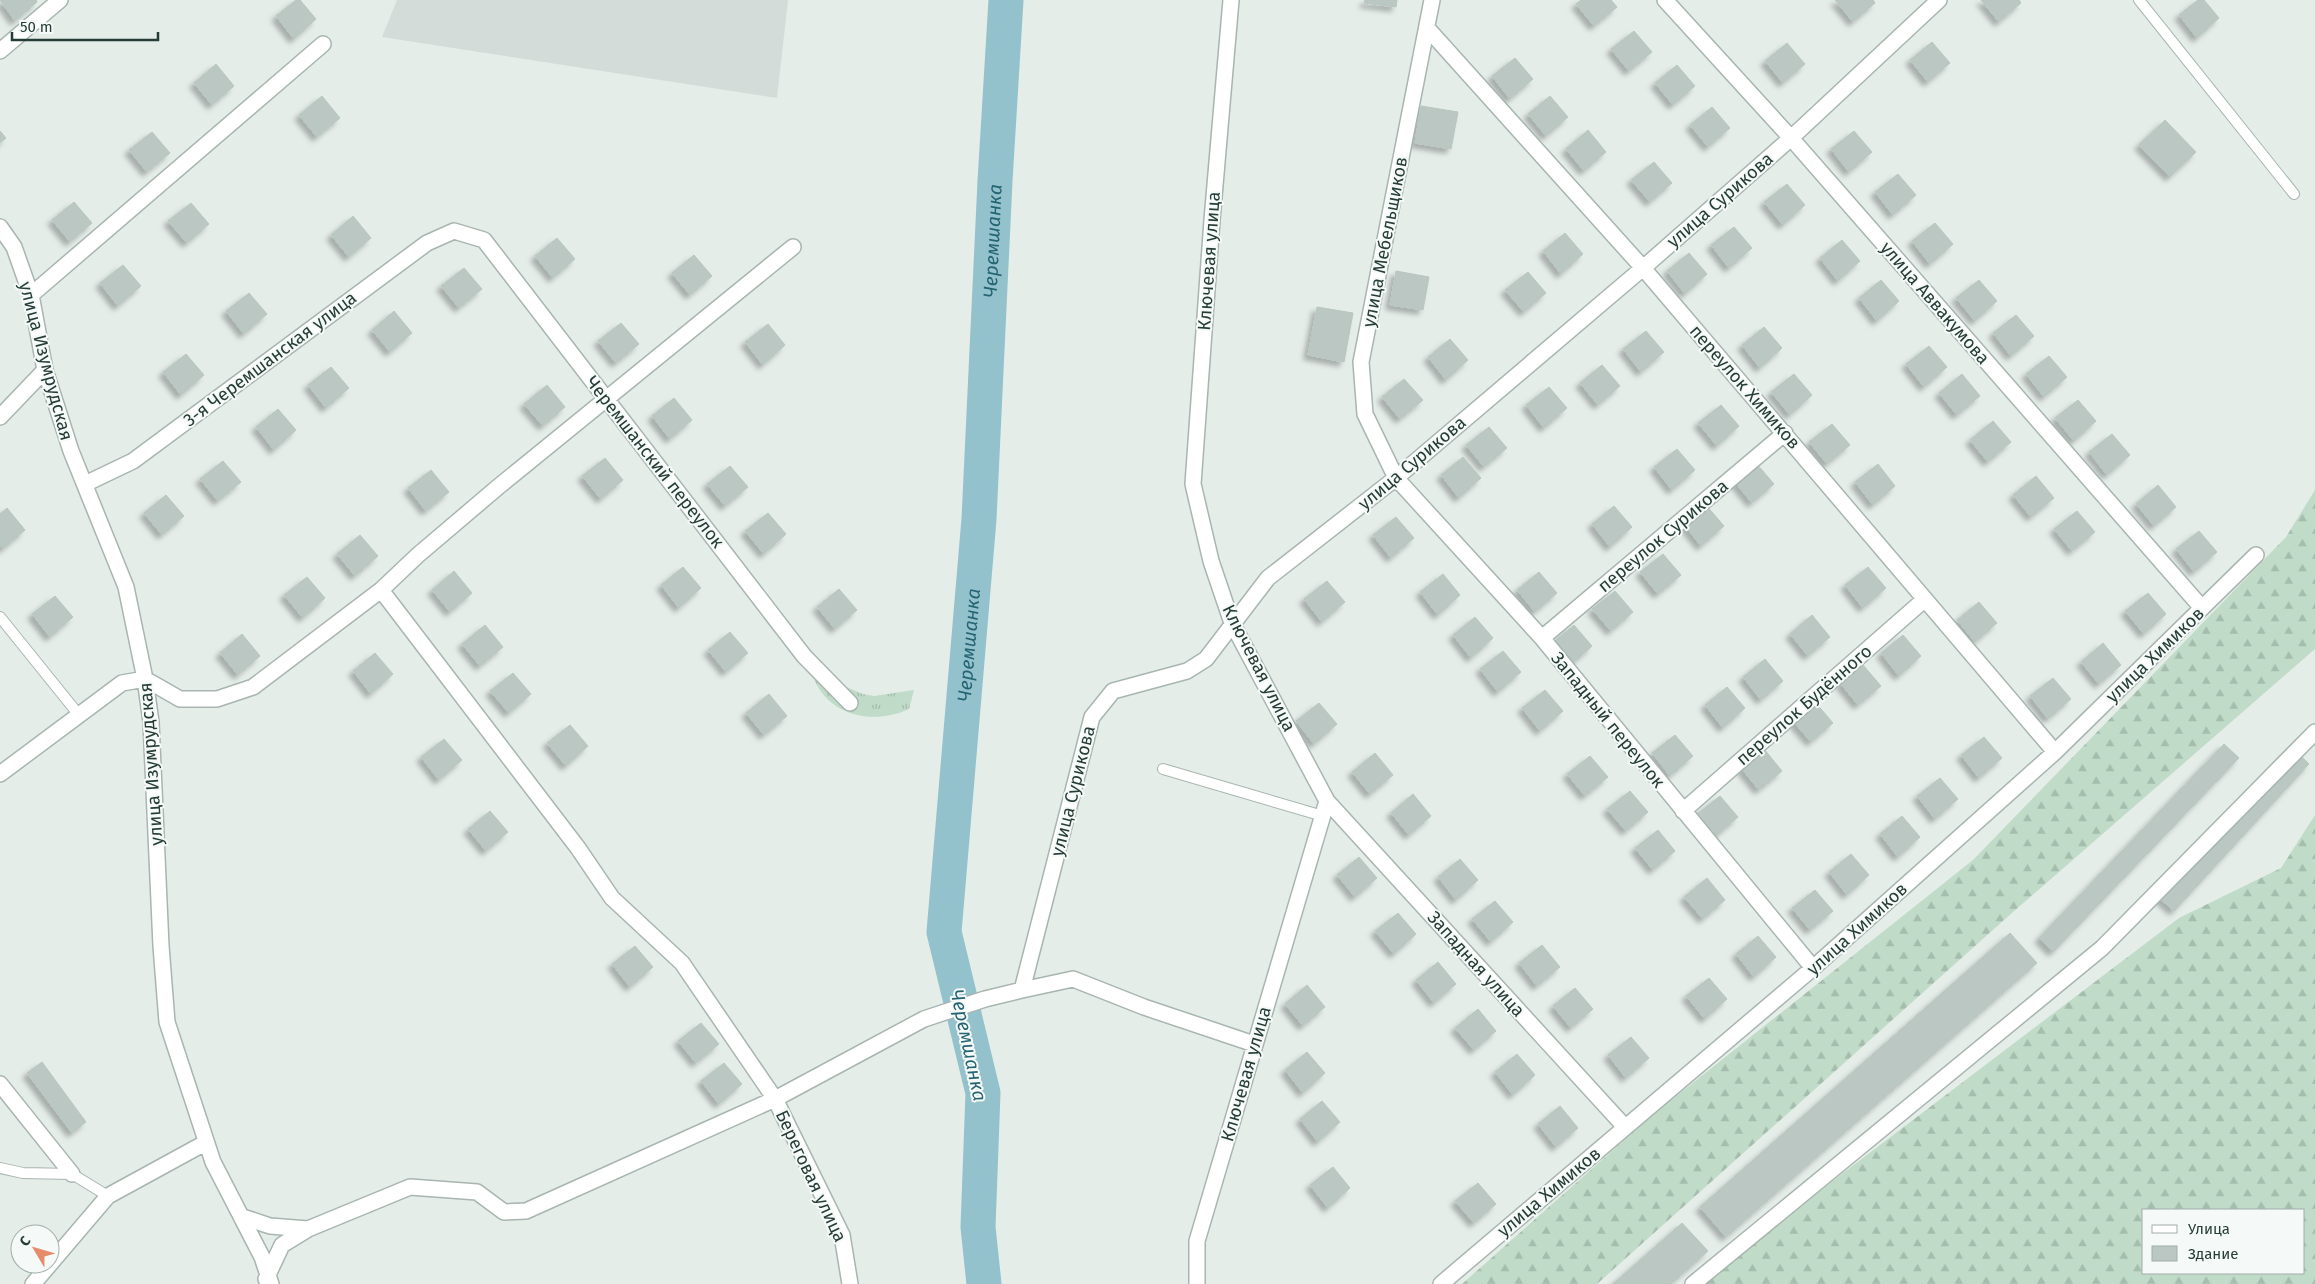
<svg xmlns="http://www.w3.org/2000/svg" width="2315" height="1284" font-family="'Fira Sans',sans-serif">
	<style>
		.built { fill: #d3dcd8 }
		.grass { fill: url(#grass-tufts) }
		.forest { fill: url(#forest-firs); fill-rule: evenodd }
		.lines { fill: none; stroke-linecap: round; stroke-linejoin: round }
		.river { stroke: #93c2cc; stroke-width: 35 }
		.building { fill: #bac7c2; stroke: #b8c6c0; filter: url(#shadow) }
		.service-casing { stroke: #a8b5b0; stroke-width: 12 }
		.minor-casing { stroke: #a8b5b0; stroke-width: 18 }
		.service { stroke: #fff; stroke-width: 10 }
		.minor { stroke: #fff; stroke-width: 15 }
		.labels { text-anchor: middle; stroke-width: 4; stroke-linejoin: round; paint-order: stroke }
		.street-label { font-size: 18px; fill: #263d37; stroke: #f5f9f7 }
		.water-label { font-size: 19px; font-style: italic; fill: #256473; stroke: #f5f9f7 }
	</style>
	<defs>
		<pattern id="grass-tufts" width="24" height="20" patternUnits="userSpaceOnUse" patternTransform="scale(1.25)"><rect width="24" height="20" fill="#c0dbc8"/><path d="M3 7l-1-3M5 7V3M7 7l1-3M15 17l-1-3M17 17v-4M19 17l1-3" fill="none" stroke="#a5bdac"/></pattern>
		<pattern id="forest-firs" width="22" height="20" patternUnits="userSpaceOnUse" patternTransform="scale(1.25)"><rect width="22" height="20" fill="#c0dbc8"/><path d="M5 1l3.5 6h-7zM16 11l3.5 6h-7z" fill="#a5bdac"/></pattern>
		<filter id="shadow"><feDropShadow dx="-4.5" dy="4.5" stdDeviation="2.5" flood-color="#0004"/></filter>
	</defs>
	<rect width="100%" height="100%" fill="#e5ede9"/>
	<path class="built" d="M397 0H788L777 98 382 37Z"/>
	<path class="grass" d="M812 673 863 694 874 696 914 690 909 709C873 726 825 716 812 673Z"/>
	<path class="forest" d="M2315 490V649L2013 912 1597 1284H1462L1655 1113 1973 860 2286 537Z
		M2315 815V1284H1697L2179 918 2281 868ZM2144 1210H2304V1273H2144Z"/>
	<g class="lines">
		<path class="river" id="s1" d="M984 1284 978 1227 983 1093 944 932 979 519 995 181 1006 0"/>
	</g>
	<path class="building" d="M0 0H36L37 2 15 21Z
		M296 0H300L316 19 294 39 276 16Z
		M1365 0H1397L1396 7 1364 3Z
		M1581 0H1611L1617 7 1594 26 1576 4Z
		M1835 0H1873L1875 3 1853 22Z
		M1981 0H2019L2021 3 1999 22Z
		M2198 0H2204L2219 18 2197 38 2179 15Z
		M1634 31 1652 52 1629 71 1611 49Z
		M1932 42 1950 63 1928 82 1910 60Z
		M1787 43 1805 64 1783 83 1765 61Z
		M1515 58 1533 79 1510 99 1492 76Z
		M216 64 234 86 212 105 194 83Z
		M1677 65 1695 86 1673 105 1655 83Z
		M322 96 340 118 317 137 299 115Z
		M1550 96 1568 117 1546 136 1528 114Z
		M1421 106 1458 112 1451 149 1415 143Z
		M1712 107 1730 128 1708 147 1690 125Z
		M2165 120 2196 152 2170 177 2139 145Z
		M1588 130 1606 152 1584 171 1566 149Z
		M0 131 6 138 0 143Z
		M1854 131 1872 152 1849 172 1831 149Z
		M152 132 170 153 147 172 129 150Z
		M1654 162 1672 183 1650 202 1631 180Z
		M1898 174 1916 195 1893 215 1875 192Z
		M1787 184 1805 205 1783 225 1764 202Z
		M74 202 92 223 70 242 52 220Z
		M191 203 209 224 187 243 168 221Z
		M353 216 371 238 349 257 331 235Z
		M1935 223 1953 244 1930 264 1912 241Z
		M1734 227 1752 248 1729 268 1711 245Z
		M1565 233 1583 254 1561 274 1543 251Z
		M557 238 575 259 553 278 535 256Z
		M1842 240 1860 261 1838 281 1820 258Z
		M1689 253 1707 274 1685 294 1667 271Z
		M694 255 712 276 690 295 672 273Z
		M123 265 141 286 118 306 100 283Z
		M464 268 482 289 459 308 441 286Z
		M1396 271 1429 277 1423 310 1390 305Z
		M1528 272 1546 293 1524 312 1505 290Z
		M1881 280 1899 301 1877 321 1859 298Z
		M1979 280 1997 301 1975 321 1956 298Z
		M249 293 267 314 244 334 226 311Z
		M1317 307 1353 313 1344 362 1308 355Z
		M394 311 412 333 390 352 372 330Z
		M2016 315 2034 336 2011 356 1993 333Z
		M621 323 639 344 616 363 598 341Z
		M768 324 785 345 763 365 745 342Z
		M1764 327 1782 348 1760 368 1742 345Z
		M1646 331 1664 352 1641 372 1623 349Z
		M1450 339 1468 360 1446 380 1428 357Z
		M1929 346 1947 367 1924 387 1906 364Z
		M186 354 204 375 181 395 163 372Z
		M2049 356 2067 377 2044 397 2026 374Z
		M1602 365 1620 386 1598 405 1580 383Z
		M331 367 349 388 326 408 308 385Z
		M1794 374 1812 395 1790 415 1771 392Z
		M1962 374 1980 396 1957 415 1939 393Z
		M1404 379 1423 400 1400 419 1382 397Z
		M547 385 565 407 543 426 524 404Z
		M1549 387 1567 408 1544 428 1526 405Z
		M674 398 692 420 670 439 652 416Z
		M2078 400 2096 421 2074 441 2055 418Z
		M1721 405 1739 426 1717 446 1698 423Z
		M278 409 296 430 274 450 256 427Z
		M1993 421 2011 442 1988 462 1970 440Z
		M1832 424 1850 445 1827 464 1809 442Z
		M1489 427 1507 448 1484 467 1466 445Z
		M2112 434 2130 455 2107 475 2089 452Z
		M1677 449 1695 470 1672 490 1654 467Z
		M1463 457 1481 478 1459 498 1441 475Z
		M605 458 623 480 601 499 582 476Z
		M223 461 241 482 218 501 200 479Z
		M1756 463 1774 484 1752 503 1734 481Z
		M1878 464 1895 486 1873 505 1855 482Z
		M730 466 748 487 725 506 707 484Z
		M431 470 449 492 426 511 408 488Z
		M2036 476 2054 498 2031 517 2013 495Z
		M2158 485 2176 507 2154 526 2136 504Z
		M166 495 184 516 162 535 144 513Z
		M1706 505 1724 526 1701 546 1683 523Z
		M1614 506 1632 527 1610 547 1592 524Z
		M7 508 25 530 3 549 0 546V514Z
		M2077 511 2095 532 2072 551 2054 529Z
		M768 513 786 534 764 554 745 531Z
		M1396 517 1414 538 1391 558 1373 535Z
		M2199 531 2217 552 2194 572 2176 549Z
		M360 535 378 556 355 576 337 554Z
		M1663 554 1681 575 1658 594 1640 572Z
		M683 567 701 588 679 608 661 585Z
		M1868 567 1886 588 1863 608 1845 585Z
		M454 571 472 593 450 612 432 590Z
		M1539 572 1557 593 1535 612 1517 590Z
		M1443 574 1460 595 1438 615 1420 592Z
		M307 577 325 598 303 618 284 595Z
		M1327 581 1345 602 1322 622 1304 599Z
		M839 589 857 610 835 629 817 607Z
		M1615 591 1633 612 1611 631 1592 609Z
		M2148 593 2166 614 2144 634 2125 611Z
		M55 596 73 617 50 637 32 614Z
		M1979 602 1997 623 1975 642 1957 620Z
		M1812 615 1830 637 1808 656 1790 634Z
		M1475 617 1493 638 1471 658 1453 635Z
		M485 625 503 647 480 666 462 644Z
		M1574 625 1592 646 1570 666 1552 643Z
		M730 632 748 653 726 672 708 650Z
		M242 634 260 656 238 675 220 653Z
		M1903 635 1921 656 1899 676 1881 653Z
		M2103 643 2121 665 2099 684 2081 662Z
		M1503 651 1521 672 1498 692 1480 669Z
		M375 653 393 674 371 694 353 671Z
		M1765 659 1783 681 1761 700 1743 677Z
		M1863 665 1881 686 1858 705 1840 683Z
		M513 673 531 694 509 713 490 691Z
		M2053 678 2071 699 2048 719 2030 696Z
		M1727 687 1745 708 1723 728 1705 705Z
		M1545 690 1563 711 1540 731 1522 708Z
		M769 694 787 716 764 735 746 713Z
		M1815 702 1833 723 1811 742 1792 720Z
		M1319 703 1337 724 1314 744 1296 721Z
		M570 725 588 746 566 766 547 743Z
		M1675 735 1693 756 1670 776 1652 753Z
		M1984 737 2002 758 1979 778 1961 755Z
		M444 739 462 760 439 780 421 757Z
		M2224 744 2239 758 2053 952 2039 938Z
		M2293 748 2309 764 2174 911 2157 896Z
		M1764 749 1782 771 1759 790 1741 768Z
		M1375 753 1393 775 1370 794 1352 772Z
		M1590 756 1608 777 1585 796 1567 774Z
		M1940 778 1958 799 1935 819 1917 796Z
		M1630 791 1648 812 1626 831 1607 809Z
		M1413 794 1431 816 1409 835 1391 813Z
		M1720 796 1738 817 1716 836 1697 814Z
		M490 811 508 832 486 851 468 829Z
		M1902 816 1920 837 1898 857 1880 834Z
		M1658 830 1675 851 1653 870 1635 848Z
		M1851 854 1869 875 1847 895 1829 872Z
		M1359 857 1377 878 1355 897 1337 875Z
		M1460 859 1478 880 1456 900 1438 877Z
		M1707 878 1725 900 1703 919 1684 897Z
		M1815 890 1833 911 1810 930 1792 908Z
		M1495 901 1513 922 1491 942 1472 919Z
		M1398 913 1416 934 1394 954 1375 931Z
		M2010 933 2037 963 1726 1237 1700 1207Z
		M1758 936 1776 957 1754 977 1736 954Z
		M1542 945 1560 967 1537 986 1519 963Z
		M635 946 653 967 630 987 612 964Z
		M1438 962 1456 984 1434 1003 1416 980Z
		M1709 978 1727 999 1705 1019 1686 996Z
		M1307 985 1325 1007 1303 1026 1285 1004Z
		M1575 988 1593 1009 1571 1028 1553 1006Z
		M1478 1009 1496 1031 1474 1050 1455 1028Z
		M701 1023 719 1044 696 1063 678 1041Z
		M1631 1037 1649 1058 1626 1078 1608 1055Z
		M1307 1052 1325 1073 1303 1093 1285 1070Z
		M1517 1054 1535 1075 1513 1095 1495 1072Z
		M42 1062 86 1122 72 1133 27 1073Z
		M724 1063 742 1084 719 1104 701 1081Z
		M1322 1101 1340 1122 1318 1142 1300 1119Z
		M1560 1106 1578 1128 1556 1147 1538 1124Z
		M1333 1167 1350 1188 1328 1208 1310 1185Z
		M1478 1183 1496 1204 1474 1223 1455 1201Z
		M1682 1223 1708 1251 1671 1284H1613Z"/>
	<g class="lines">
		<g class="service-casing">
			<path id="service" d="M2139 0 2294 194
				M0 617 79 715
				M1163 769 1323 816
				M0 1168 23 1173 72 1174 108 1196"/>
		</g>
		<g class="minor-casing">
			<path id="minor" d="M1432 0 1361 362 1365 414 1396 478 1542 638 1813 968
				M1665 0 1791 138 2202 608
				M1428 29 1643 268 2055 752
				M0 51 60 0
				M0 227 14 247 31 295 45 370 71 451 126 587 145 679 151 722 161 946 167 1022 213 1162 262 1257 271 1284
				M31 295 323 44
				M0 417 45 370
				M85 484 133 461 427 243 454 231 484 240 804 656 850 703
				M381 590 578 848 612 898 682 963 775 1099 842 1235 850 1284
				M1542 638 1785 433
				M0 774 122 683 145 679 180 699H217L253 687 381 590 418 555 498 487 793 247
				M1327 801 1625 1127
				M1683 811 1925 599
				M1022 990 1092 717 1113 691 1187 671 1206 659 1268 578 1396 478 1643 268 1791 138 1939 0
				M0 1084 72 1174
				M243 1217 270 1226 308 1229
				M266 1279 282 1245 308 1229 410 1187 477 1192 504 1212 526 1211 775 1099 924 1019 985 999 1022 990 1073 979 1144 1007 1254 1044
				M33 1284 108 1196 205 1143
				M1197 1284V1241L1327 801 1232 623 1211 561 1193 484 1212 220 1231 0
				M1441 1284 1813 968 2055 752 2256 555
				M1693 1284 2102 948 2315 732"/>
		</g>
		<use href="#service" class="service"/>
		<use href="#minor" class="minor"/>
	</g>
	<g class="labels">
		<g class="street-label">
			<text transform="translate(1720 200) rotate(-41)" y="6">улица Сурикова</text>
			<text transform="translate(1385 242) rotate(-79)" y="6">улица Мебельщиков</text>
			<text transform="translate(1209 261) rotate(-86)" y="6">Ключевая улица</text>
			<text transform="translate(1935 303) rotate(49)" y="6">улица Аввакумова</text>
			<text transform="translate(270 359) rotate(-37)" y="6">3-я Черемшанская улица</text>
			<text transform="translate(46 361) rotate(75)" y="6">улица Изумрудская</text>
			<text transform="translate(1745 387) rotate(49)" y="6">переулок Химиков</text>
			<text transform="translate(655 462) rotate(52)" y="6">Черемшанский переулок</text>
			<text transform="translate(1412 463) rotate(-40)" y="6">улица Сурикова</text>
			<text transform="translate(1663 536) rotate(-40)" y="6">переулок Сурикова</text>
			<text transform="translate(2155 655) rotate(-44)" y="6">улица Химиков</text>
			<text transform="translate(1259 668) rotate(63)" y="6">Ключевая улица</text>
			<text transform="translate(1804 705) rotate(-41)" y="6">переулок Будённого</text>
			<text transform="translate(1608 720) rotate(51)" y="6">Западный переулок</text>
			<text transform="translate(151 764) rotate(-94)" y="6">улица Изумрудская</text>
			<text transform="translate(1073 791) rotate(-76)" y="6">улица Сурикова</text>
			<text transform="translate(1857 929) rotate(-42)" y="6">улица Химиков</text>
			<text transform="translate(1476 964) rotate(48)" y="6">Западная улица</text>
			<text transform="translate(1246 1074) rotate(-74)" y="6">Ключевая улица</text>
			<text transform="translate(811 1176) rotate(65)" y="6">Береговая улица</text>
			<text transform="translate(1549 1192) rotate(-40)" y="6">улица Химиков</text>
		</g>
		<g class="water-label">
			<text dy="7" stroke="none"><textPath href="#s1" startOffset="1050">Черемшанка</textPath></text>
			<text dy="7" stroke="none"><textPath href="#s1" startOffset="645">Черемшанка</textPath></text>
			<text transform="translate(969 1045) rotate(78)" y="7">Черемшанка</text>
		</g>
	</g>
	<rect x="2142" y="1209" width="162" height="65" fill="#f5f9f7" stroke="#a2aeaa"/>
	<rect x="2152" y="1225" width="25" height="8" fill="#ffffff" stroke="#a2aeaa"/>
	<text x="2188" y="1234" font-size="15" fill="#263d37">Улица</text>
	<rect x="2152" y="1246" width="25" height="15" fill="#bac7c2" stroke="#a2aeaa"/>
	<text x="2188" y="1259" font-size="15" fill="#263d37">Здание</text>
	<g transform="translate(35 1249) rotate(308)"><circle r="24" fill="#f5f9f7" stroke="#a2aeaa"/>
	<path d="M0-4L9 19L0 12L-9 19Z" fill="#e58c6b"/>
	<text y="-8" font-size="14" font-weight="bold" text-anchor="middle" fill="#263d37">С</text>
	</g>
	<path d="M12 32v8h146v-8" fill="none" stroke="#263d37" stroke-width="2.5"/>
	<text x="20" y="32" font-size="15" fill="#263d37" stroke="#f5f9f7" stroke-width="4" paint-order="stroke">50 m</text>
</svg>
